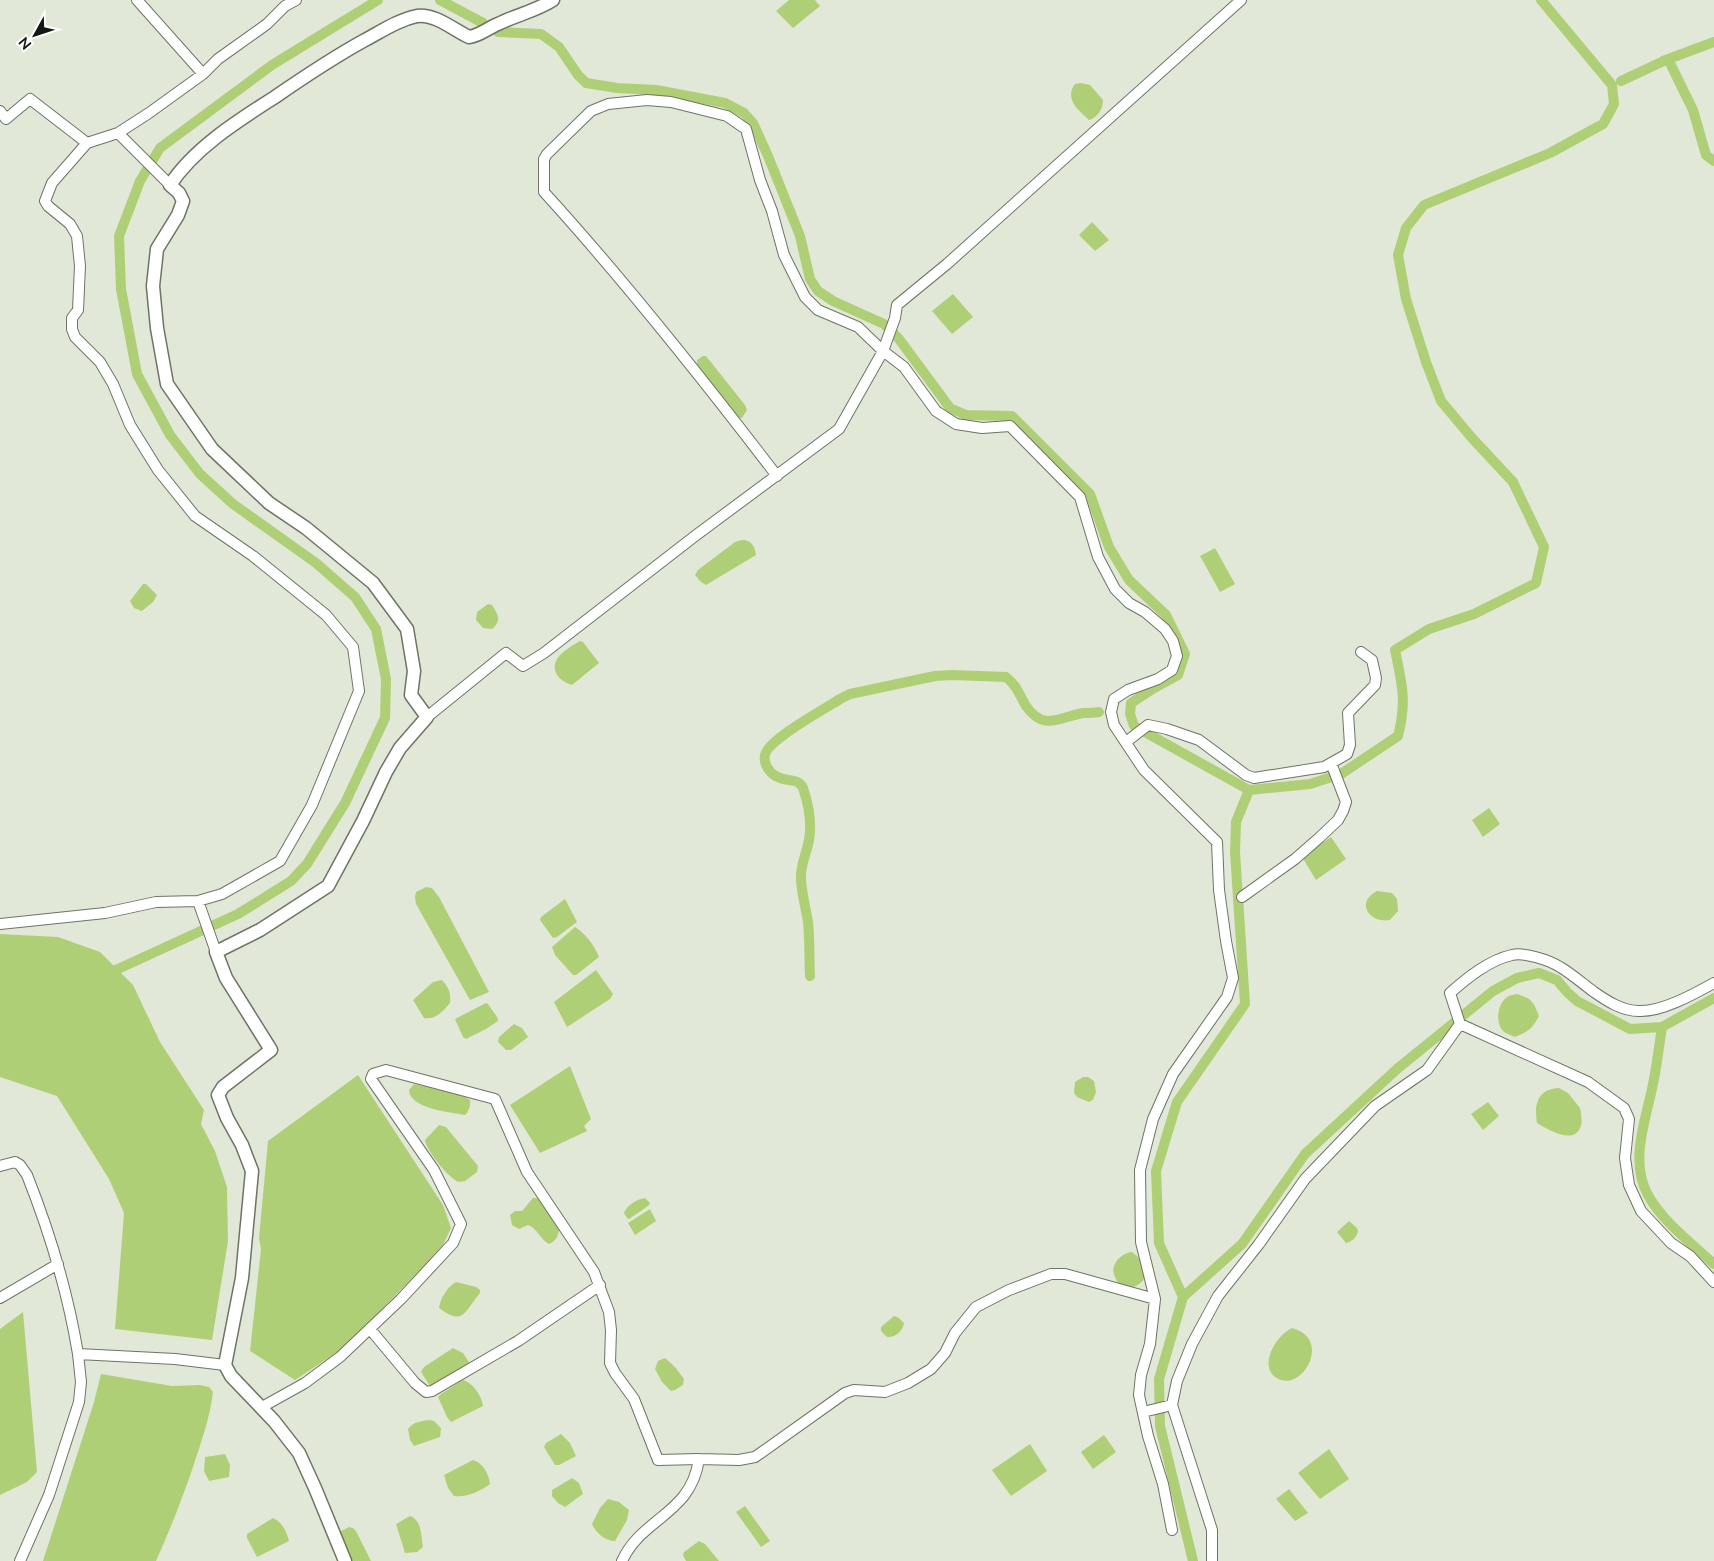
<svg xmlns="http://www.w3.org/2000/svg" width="1714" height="1561" font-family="Lato,sans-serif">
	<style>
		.water { fill: #afcf77 }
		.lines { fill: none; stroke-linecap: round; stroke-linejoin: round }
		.canal { stroke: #afcf77; stroke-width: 10 }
		.minor-casing { stroke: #6e7465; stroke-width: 12 }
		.tertiary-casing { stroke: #6e7465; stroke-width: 15 }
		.minor { stroke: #fff; stroke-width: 10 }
		.tertiary { stroke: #fff; stroke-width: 12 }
	</style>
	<rect width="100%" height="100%" fill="#e1e8d7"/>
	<path class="water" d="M789 0H815L820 6 793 28 776 11Z
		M1081 83 1090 85 1103 100C1103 109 1098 117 1089 120 1078 110 1064 99 1075 84Z
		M1092 222 1109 240 1095 251 1079 235Z
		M953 294 973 317 952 334 932 311Z
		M703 356H706L745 405 747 410 742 418H739L733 413 697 366V360Z
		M742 540C751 540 755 546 756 555L706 585 701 582 695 575 698 570 735 542Z
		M1215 548 1235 584 1220 592 1200 556Z
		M143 584H146L157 595 153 602 142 611 134 608 130 601Z
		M488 604 492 605C498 614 502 621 492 629L483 628 476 620 477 612Z
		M580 641 583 642 599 663 572 685C558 681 548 668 560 655 565 650 573 645 580 641Z
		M1489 808 1500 824 1483 837 1472 820Z
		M1331 837 1346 859 1316 880 1302 857Z
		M426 887 432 888 439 897 489 992 470 1000 416 904 415 897 416 892Z
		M1377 891 1392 893 1397 899 1398 911 1390 920C1369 924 1355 902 1377 891Z
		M565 899 577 922 557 937 553 938 540 920 541 917Z
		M575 927C586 934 594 945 599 957L576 975H573L555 955 552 947Z
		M0 934 58 937 100 952 133 985 160 1042 204 1110 201 1124 215 1151 227 1187 228 1241 212 1340 115 1329 124 1213 109 1179 57 1096 0 1077Z
		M596 970 613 994 610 999 567 1027 554 1002Z
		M442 980C449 988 451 993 450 1003 443 1011 436 1020 424 1018L413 1000 433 982Z
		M1517 994C1532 999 1533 1001 1539 1016 1532 1029 1529 1031 1515 1037 1511 1035 1507 1034 1504 1032 1495 1024 1497 1005 1506 998 1509 995 1513 995 1517 994Z
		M486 1003 488 1004 497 1017 498 1021 486 1029 466 1039 463 1037 455 1019Z
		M514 1024 522 1028 528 1037 511 1050H506L498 1042 499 1037Z
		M570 1066 591 1119 584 1126 587 1131 540 1153 510 1105Z
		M358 1075 443 1205 451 1228 443 1245 425 1265 345 1347 295 1380 250 1351 261 1249 259 1238 268 1141Z
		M1083 1077H1088L1094 1081 1096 1092 1093 1100 1089 1102 1077 1097 1074 1093 1075 1082Z
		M414 1084C432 1088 454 1090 470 1100 471 1105 469 1111 465 1115 450 1112 410 1109 409 1090Z
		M1559 1088 1568 1093 1580 1108C1581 1113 1583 1123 1580 1128 1573 1145 1547 1129 1537 1123 1534 1105 1537 1089 1559 1088Z
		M1488 1102 1499 1116 1483 1130 1471 1114Z
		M439 1125 446 1127 478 1166 477 1172 465 1181 459 1182C449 1179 426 1150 425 1140Z
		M533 1198H538L542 1202 559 1229C559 1235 556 1241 549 1244 540 1239 538 1229 528 1225L519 1229 512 1225 510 1215 515 1211H522Z
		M645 1198 650 1203 648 1206 629 1219 627 1218 624 1213C626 1206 637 1199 645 1198Z
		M650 1209 656 1221 635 1235 628 1223Z
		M1349 1221 1357 1228 1358 1231C1357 1237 1352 1242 1346 1243L1337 1232Z
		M1132 1252C1168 1277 1124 1302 1115 1277 1113 1273 1113 1270 1114 1266 1117 1258 1124 1253 1132 1252Z
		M456 1282 476 1287 480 1290V1293C464 1313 463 1326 439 1308 440 1299 448 1286 456 1282Z
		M23 1312 37 1472 27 1482 0 1495V1329Z
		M894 1316 899 1318 904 1323C903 1331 895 1338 887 1337L881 1331V1327Z
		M1292 1328C1335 1339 1299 1398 1274 1376 1259 1362 1278 1334 1292 1328Z
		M453 1348 463 1353 470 1364 436 1386H430L421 1372 424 1367Z
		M665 1358 675 1367 684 1379 683 1385 675 1390 671 1391 662 1382 655 1369 658 1361Z
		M101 1374 172 1386 200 1385 209 1387 213 1392C210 1418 201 1442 193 1467 182 1499 170 1530 156 1561H43L94 1402Z
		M463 1380C473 1383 482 1396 483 1406L451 1422 447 1417 438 1397 441 1394Z
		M429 1420 434 1421 441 1428 440 1437 414 1446 410 1440 408 1429C413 1422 421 1421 429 1420Z
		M561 1434 570 1443 576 1456 559 1465H555L544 1447 546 1443Z
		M1104 1435 1116 1452 1093 1469 1081 1452Z
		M1030 1444 1047 1471 1011 1496 992 1470Z
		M1329 1449 1349 1479 1320 1499 1298 1473Z
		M225 1454 230 1465 229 1477 209 1481 204 1471 205 1457Z
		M473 1460C483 1463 489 1474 490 1484 481 1491 466 1498 454 1496L448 1488 444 1475Z
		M572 1478 579 1483 583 1494 565 1507 558 1503 552 1496V1490Z
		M1289 1489 1308 1513 1295 1521 1276 1499Z
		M608 1499 619 1502 629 1510 627 1520 615 1541C605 1541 596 1533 592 1524L600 1508Z
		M745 1506 770 1541 761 1547 736 1512Z
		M410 1516C422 1520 421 1536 423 1547L417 1552 405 1553 396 1524Z
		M273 1518C282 1522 287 1532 289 1541L257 1557 247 1538V1534Z
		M349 1527 353 1528 356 1531 371 1561H351L339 1532Z
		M699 1541 705 1544 719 1561H686L683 1555 684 1552Z"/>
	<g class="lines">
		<path class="canal" d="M440 0 483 23
			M498 32 541 34 559 47 578 75 586 83 617 88 656 90 725 103 744 113 753 123 768 156 800 236 810 279 818 291 833 301 884 324 899 339 950 408 966 415 1012 416 1090 494 1109 547 1129 580 1166 615 1185 654 1178 675 1154 688 1131 703 1130 714 1134 726 1249 790 1310 784 1341 774 1398 736C1407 701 1402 684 1395 650L1429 629 1474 614 1536 583 1544 547 1513 482 1472 438 1441 401 1426 362 1406 299 1398 255 1406 228 1424 205 1550 153 1603 124 1614 104 1612 85 1541 0
			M1663 61 1714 42
			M1621 81 1668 59 1693 110 1706 155 1714 161
			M107 974 238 914 291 881 307 864 345 803 385 718 386 679 376 629 355 597 316 563 233 504 200 474 170 435 137 374 121 289 119 236 140 181 160 148 272 65 378 0
			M810 976C809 958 810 940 808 922 806 908 800 888 801 874 802 862 807 851 809 840 812 824 809 807 804 791 801 778 790 782 780 778 771 775 763 765 765 755 768 739 825 709 840 699L850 694 935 676 952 675 1006 677C1017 686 1019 694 1026 706 1044 732 1060 717 1083 713 1088 713 1093 713 1099 712
			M1714 998 1662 1027C1659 1046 1657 1065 1653 1084 1646 1120 1629 1161 1648 1195 1662 1221 1692 1244 1714 1264
			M1183 1297 1159 1243 1156 1171 1177 1102 1245 1004 1235 852 1236 822 1249 790
			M1193 1561 1160 1426 1159 1379 1183 1297 1242 1244 1305 1154 1397 1069 1493 991 1517 978 1539 973 1557 980 1567 992 1577 1001 1630 1029 1662 1027"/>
		<g class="minor-casing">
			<path id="minor" d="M137 0 203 74
				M0 111 6 119 30 99 87 143 52 183 45 201 48 206 70 224 77 236 80 266 78 310 72 318V329L75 337 100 362 113 384 130 425 158 470 195 516 253 556 326 615 353 647 359 691 312 805 280 861 222 894 198 901 156 902 105 913 0 924
				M118 133 170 185
				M87 143 118 133 149 113 203 74 218 59 267 24 285 6 296 0
				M777 476C702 378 626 282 544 192V159L547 154 591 111 608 104 647 100 671 102 727 116 746 129 760 180 772 211 784 255 805 297 818 310 858 327 883 351 904 367 936 411 956 424 982 428 1010 426 1080 497 1098 557 1115 589 1129 603 1145 612 1165 629 1173 641 1177 656 1172 670 1158 679 1128 690 1114 699 1111 712 1114 725 1144 770 1217 842 1219 890 1226 941 1233 978 1227 997 1173 1074 1153 1119 1140 1170 1141 1242 1155 1299 1150 1344 1141 1375 1139 1395 1148 1436 1163 1484 1172 1530
				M427 717 506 653 523 666 544 653 695 536 839 429 883 351 895 318 897 305 947 264 1241 0
				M1126 742 1148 725 1167 729 1199 740 1246 775 1254 778 1324 767 1347 754 1350 745 1348 713 1375 685 1376 678 1372 660 1361 652
				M1242 897 1295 859 1319 838 1338 820 1343 811 1346 802 1331 763
				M198 901 216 952
				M1714 983C1694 994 1662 1012 1639 1011 1622 1011 1607 1001 1594 992 1583 984 1572 974 1560 967 1549 960 1524 952 1512 955 1489 960 1467 978 1450 993L1460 1024 1588 1082 1624 1108 1629 1119 1625 1158 1629 1185 1641 1211 1671 1243 1690 1256 1714 1282
				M0 1166 15 1162 20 1165 27 1175C50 1233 68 1293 78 1354
				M0 1298 58 1264
				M370 1329 415 1383 426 1392 432 1391 518 1341 600 1285
				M262 1407 305 1383 340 1357 401 1299 453 1243 461 1224 434 1170 371 1079 373 1074 386 1070 495 1099 527 1172 594 1272 609 1312 611 1330 610 1363 615 1373 634 1399 658 1460 699 1459 739 1460 755 1457 845 1393 854 1390 885 1392 908 1383 931 1369 945 1353 955 1333 976 1307 1009 1290 1051 1274H1065L1155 1299
				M1143 1412 1172 1405
				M20 1561 49 1495 79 1402 81 1382 78 1354 175 1359 225 1365
				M622 1561C642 1517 691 1515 699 1459
				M1212 1561V1530L1172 1405 1177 1381 1192 1344 1218 1296 1259 1244 1305 1179 1375 1106 1427 1070 1460 1024"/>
		</g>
		<g class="tertiary-casing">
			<path id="tertiary" d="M345 1561 315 1488 299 1453 274 1421 231 1376 225 1365 242 1278 252 1171 242 1145 227 1118 218 1095 223 1087 271 1050 226 978 216 952 260 930 328 886 363 821 386 772 400 748 427 717 411 695 414 671 407 629 373 583 306 528 269 503 212 449 167 384 157 328 153 286 157 249 178 215 183 201 179 193 170 185C194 148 239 120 275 97 304 77 334 57 365 40 382 31 398 20 417 16 434 13 454 30 469 37 479 36 488 28 498 24 516 15 536 11 553 0"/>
		</g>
		<use href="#minor" class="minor"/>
		<use href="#tertiary" class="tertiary"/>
	</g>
	<g transform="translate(35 35) rotate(230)" stroke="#ffffff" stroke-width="4" paint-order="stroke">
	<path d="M0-4L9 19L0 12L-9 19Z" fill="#141611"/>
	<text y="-8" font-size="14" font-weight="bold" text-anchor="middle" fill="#141611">N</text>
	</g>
</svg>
